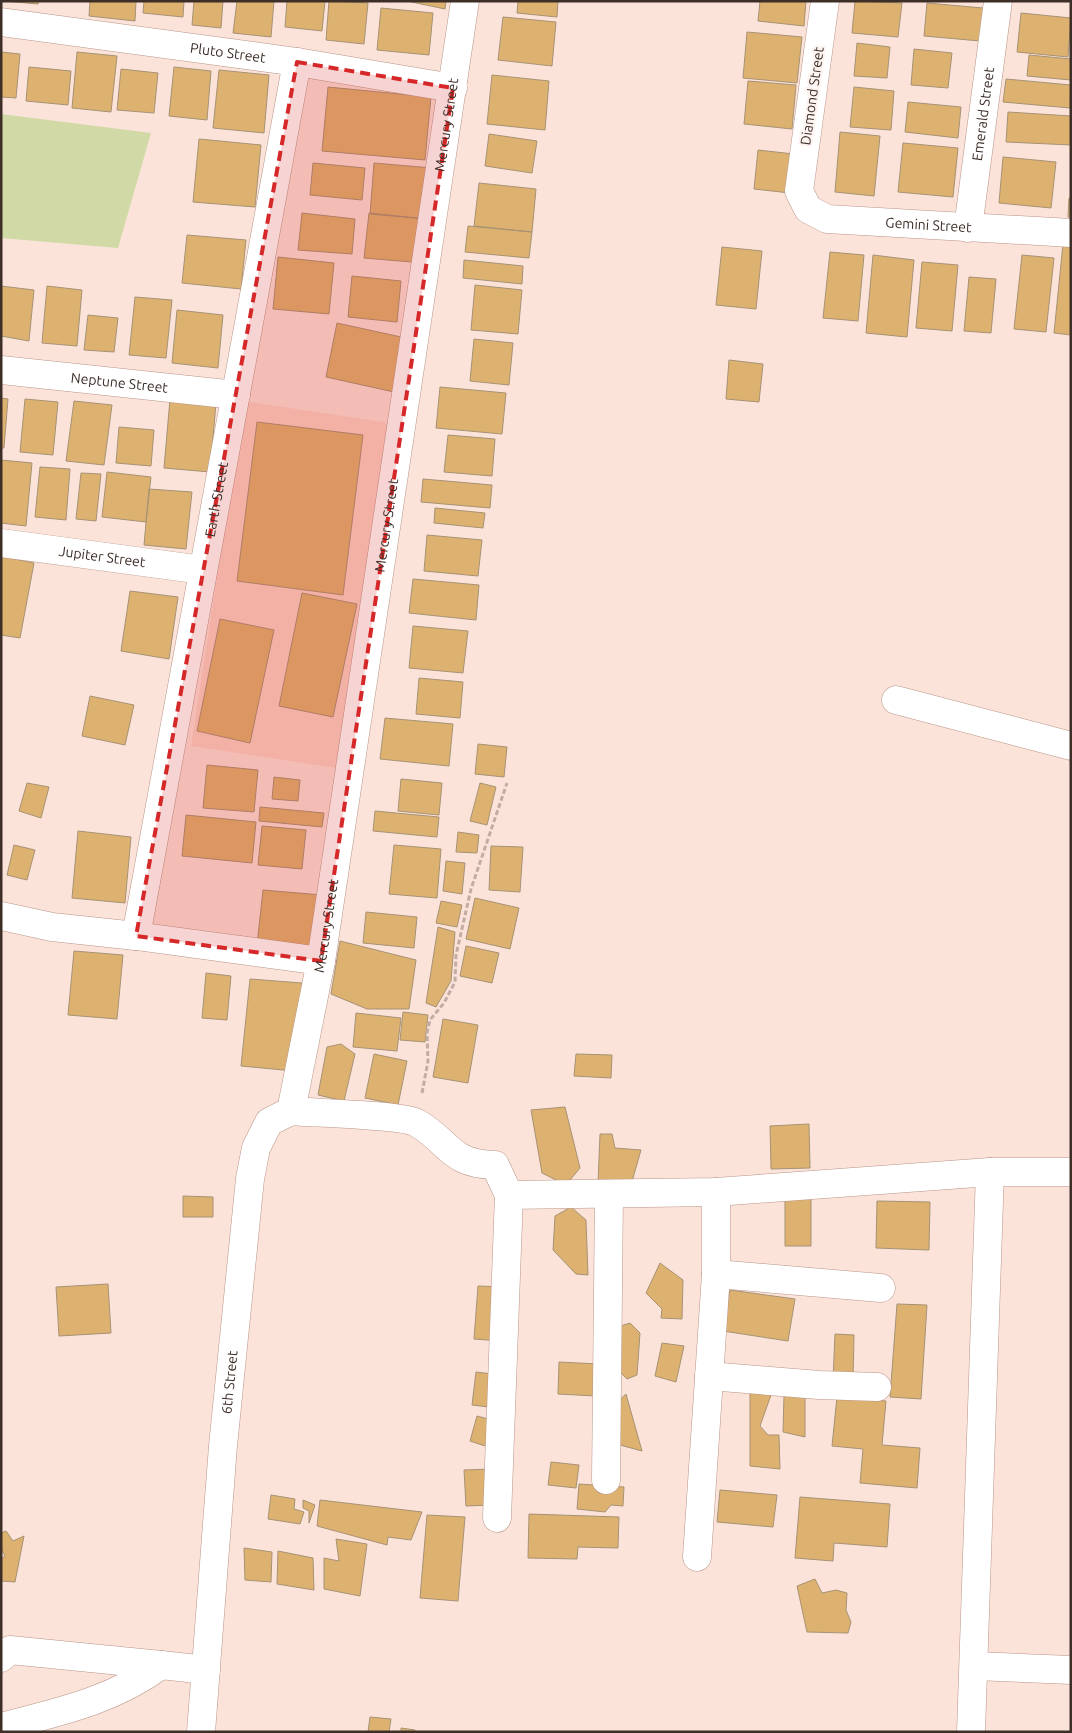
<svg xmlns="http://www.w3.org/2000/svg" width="1072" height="1733" font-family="Ubuntu,sans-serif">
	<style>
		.built { fill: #fad4c6 }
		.green { fill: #d1d9a6 }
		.building { fill: #ddb270; stroke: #a79274 }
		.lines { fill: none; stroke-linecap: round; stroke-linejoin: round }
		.minor-casing { stroke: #b99587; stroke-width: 29 }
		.path { stroke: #c2ada5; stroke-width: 3; stroke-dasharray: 5 2.5; stroke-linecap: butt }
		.minor { stroke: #fff; stroke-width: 28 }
		.marked { fill: #d62828; fill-opacity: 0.2; stroke: #d62828; stroke-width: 4; stroke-dasharray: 10 6; stroke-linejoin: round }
		.labels { text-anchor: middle; stroke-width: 4.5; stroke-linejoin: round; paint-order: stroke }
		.street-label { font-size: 14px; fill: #3d2e28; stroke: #fdf4f1 }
	</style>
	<rect width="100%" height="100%" fill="#fbe3da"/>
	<path class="built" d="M244 401 389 423 336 768 191 746Z"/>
	<path class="green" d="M1 114 151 133 118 248 1 238Z"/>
	<path class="building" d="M4 1H39L38 4Z
		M90 1H136L135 21 89 16Z
		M144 1H184L183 17 143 13Z
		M194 1H223L221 28 192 25Z
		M237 1H274L271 37 233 33Z
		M287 1H325L322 31 285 27Z
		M329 1 368 3 364 44 326 40Z
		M407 1H446L445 9Z
		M518 1H558L557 17 517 13Z
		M760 1H806L804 26 758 21Z
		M855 1 902 3 898 37 852 33Z
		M927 3 983 8 980 41 924 36Z
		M381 8 433 13 429 55 377 50Z
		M1021 13 1071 18 1068 57 1017 52Z
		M503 17 556 22 552 66 498 60Z
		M747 32 802 37 797 83 743 78Z
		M857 43 890 47 887 78 854 76Z
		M914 49 952 53 948 88 911 85Z
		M1 52 20 54 16 98 1 97Z
		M77 52 117 56 111 112 72 108Z
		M1029 55 1071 59V80L1027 76Z
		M29 67 71 71 68 105 26 101Z
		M174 67 211 71 207 120 169 116Z
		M121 69 158 73 154 113 117 110Z
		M219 70 269 75 264 133 213 128Z
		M492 75 549 81 545 130 487 124Z
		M1006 79 1071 85 1070 108 1003 102Z
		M748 81 796 85 792 129 744 124Z
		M328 87 431 97 425 160 322 151Z
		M854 87 894 91 891 130 850 127Z
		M908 102 961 107 958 138 905 132Z
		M1008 112 1071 116V145L1006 142Z
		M840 132 880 136 874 196 835 192Z
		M489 134 537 141 532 173 485 166Z
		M199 139 261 145 255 207 193 202Z
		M903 143 958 148 953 197 898 192Z
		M758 150 794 154 790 193 754 189Z
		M1003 157 1056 162 1051 208 999 203Z
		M313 163 365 168 362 200 310 195Z
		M374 163 432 168 427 219 370 214Z
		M479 183 536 189 532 232 474 226Z
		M1069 198H1071V217H1068Z
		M302 213 355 219 352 254 298 250Z
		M369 213 427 219 423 263 364 258Z
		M468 226 532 232 529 258 465 252Z
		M187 235 246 240 241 289 182 283Z
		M1063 244 1071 245V335L1054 333Z
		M722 247 762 251 756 309 716 305Z
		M830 252 864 255 858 321 823 318Z
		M873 255 914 260 907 337 866 333Z
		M1022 255 1054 258 1046 332 1014 329Z
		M278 257 334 263 329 314 273 309Z
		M464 260 523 266 522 284 463 278Z
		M922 262 958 265 952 331 916 328Z
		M352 276 401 281 397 322 348 317Z
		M969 277 996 279 991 333 964 331Z
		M475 285 522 290 518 334 471 330Z
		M1 286 34 290 29 341 1 336Z
		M47 286 82 290 77 346 42 343Z
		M135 297 172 300 166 358 129 355Z
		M177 310 223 315 218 368 172 363Z
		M88 315 118 318 114 352 84 350Z
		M337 323 415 340 403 394 326 377Z
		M474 339 513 343 509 385 470 381Z
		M729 360 763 364 759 402 726 399Z
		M440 387 506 393 502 434 436 428Z
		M1 398 8 399 4 448H1Z
		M25 399 58 402 53 455 20 452Z
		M170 399 216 403 210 472 164 468Z
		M74 401 112 405 104 465 66 461Z
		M257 422 363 435 343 595 237 581Z
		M119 427 154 430 151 466 116 463Z
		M448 435 495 439 492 476 444 472Z
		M1 460 32 463 26 526 1 523Z
		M40 467 70 469 66 520 35 517Z
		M107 472 151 477 146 522 102 517Z
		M81 473 101 474 96 521 76 519Z
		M423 479 492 485 490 508 421 502Z
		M149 489 192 492 186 549 144 545Z
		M435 508 485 513 483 528 434 523Z
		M427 535 482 540 478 576 424 571Z
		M1 556 34 563 20 638 1 635Z
		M413 579 479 585 476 620 409 613Z
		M130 591 178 597 169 659 121 651Z
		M302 593 357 604 333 717 279 706Z
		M220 619 274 630 250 743 197 731Z
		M413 626 468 631 463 673 409 668Z
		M419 678 463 682 460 718 416 714Z
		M90 696 134 705 125 745 82 736Z
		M385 718 453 724 449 766 380 759Z
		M478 744 507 747 504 777 475 774Z
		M207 765 258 770 254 812 203 808Z
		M274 777 300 780 298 801 272 799Z
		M401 779 442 783 439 815 398 811Z
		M27 783 49 787 41 818 19 811Z
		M480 783 496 787 487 825 470 821Z
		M260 807 324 813 322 827 259 821Z
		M375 811 439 817 437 837 373 831Z
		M186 815 256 822 252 863 182 856Z
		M262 826 306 830 302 869 258 865Z
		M78 831 131 837 125 903 72 898Z
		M458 832 479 835 477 853 456 852Z
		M14 845 35 850 27 880 7 875Z
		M394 845 441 849 437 898 389 894Z
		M491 846 523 847 520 892 489 890Z
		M446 861 465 863 462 894 443 891Z
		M263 890 322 895 317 950 257 945Z
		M475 898 519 908 510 949 466 939Z
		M441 901 462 905 457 927 436 923Z
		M366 912 417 917 414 948 363 943Z
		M438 927 455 932 451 981 436 1007 426 1003Z
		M340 941 416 960 409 1009H367L331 994Z
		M466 946 499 953 492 983 460 976Z
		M74 951 123 955 117 1019 68 1015Z
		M206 973 231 976 227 1020 202 1018Z
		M250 979 302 983 294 1071 241 1066Z
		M403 1012 428 1015 425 1042 400 1040Z
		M356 1013 401 1018 397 1051 353 1047Z
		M443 1019 478 1025 468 1083 433 1077Z
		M341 1044 355 1054 344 1101 318 1095 327 1047Z
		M374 1054 407 1061 398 1105 365 1098Z
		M576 1054 612 1055 611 1078 574 1076Z
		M565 1107 580 1168 566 1185 542 1173 531 1110Z
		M809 1124 810 1168 771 1169 770 1126Z
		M600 1134H612L615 1148 641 1150 631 1185 598 1184Z
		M183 1196 213 1197V1217H183Z
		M785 1196 811 1197V1246H785Z
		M877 1201 930 1202 929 1250 876 1248Z
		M571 1207 586 1220 588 1275 576 1274 553 1250 555 1216Z
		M660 1263 683 1280 682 1319 661 1318 662 1309 646 1293Z
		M108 1284 111 1333 59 1336 56 1287Z
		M478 1286 505 1287 501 1341 474 1339Z
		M730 1290 795 1299 788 1341 723 1331Z
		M897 1304 927 1305 921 1399 890 1397Z
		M630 1323 640 1333 637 1375 627 1379 614 1366 611 1329Z
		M835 1334 854 1335 853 1381H833Z
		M662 1343 684 1346 676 1382 655 1376Z
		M559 1362 598 1364 596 1396 558 1394Z
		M476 1372 501 1375 497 1408 472 1405Z
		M756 1384 771 1395 760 1426 768 1435H779L780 1469 750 1466V1392Z
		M805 1393V1437L783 1432 784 1395Z
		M626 1394 642 1451 609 1442 611 1408Z
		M837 1397 886 1401 882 1445 920 1448 917 1488 860 1483 863 1449 832 1446Z
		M477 1416 492 1420 485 1446 470 1441Z
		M551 1462 579 1465 576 1488 548 1485Z
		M492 1469 493 1505 466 1506 464 1470Z
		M579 1484 624 1487 623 1506 611 1505 605 1512 577 1509Z
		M720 1490 777 1495 773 1527 717 1522Z
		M271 1495 295 1499 294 1509 304 1512 300 1524 268 1519Z
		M800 1497 890 1504 887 1547 834 1543 833 1561 795 1558Z
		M303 1500 315 1505 309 1523V1511L303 1508Z
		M320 1500 422 1512 411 1540 388 1537 387 1545 317 1526Z
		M529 1514 619 1517 618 1548 578 1547 577 1559 528 1558Z
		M427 1515 465 1517 458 1601 420 1598Z
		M6 1531 13 1541 24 1536 15 1582 1 1581V1559L5 1556 1 1548V1533Z
		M336 1539 367 1544 360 1596 324 1589V1558L339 1561Z
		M244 1548 272 1552 271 1582 245 1580Z
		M278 1551 313 1558 314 1590 277 1584Z
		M815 1579 822 1593 836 1590 847 1593 846 1610 851 1622 848 1633 807 1632 797 1586Z
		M370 1717 391 1719 389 1732H368Z
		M401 1728 415 1730V1732H401Z"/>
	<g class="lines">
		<g class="minor-casing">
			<g id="minor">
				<path id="s1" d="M825 1 799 191 808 209 827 219 1071 233"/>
				<path id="s2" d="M1 22 297 62 453 88"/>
				<path id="s3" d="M968 228 998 1"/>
				<path id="s4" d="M1 370 236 395"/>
				<path id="s5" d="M1 543 203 570"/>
				<path d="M896 700 1071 746"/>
				<path d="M1 916 52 927 136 936 321 961"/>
				<path id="s6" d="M136 936 297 62"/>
				<path d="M291 1111C314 1113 403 1115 417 1123 450 1142 449 1164 495 1165L509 1195 716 1192 990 1172"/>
				<path d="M716 1274 881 1288"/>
				<path d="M709 1376 819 1385 877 1387"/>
				<path d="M606 1480 609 1194"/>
				<path d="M497 1518 509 1195"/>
				<path d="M697 1557 716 1274V1192"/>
				<path d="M1 1658 10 1650 161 1665"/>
				<path d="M974 1666 1071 1670"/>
				<path d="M1 1727C59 1712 112 1701 161 1665L206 1670"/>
				<path id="s7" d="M201 1732 223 1446 250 1179 256 1148 269 1122 291 1111 321 961 465 1"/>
				<path d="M971 1732 990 1172H1071"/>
			</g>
		</g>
		<path class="path" d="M422 1093 428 1061 427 1033 430 1020 444 1003 455 982 456 955 471 889 507 783"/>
		<use href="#minor" class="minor"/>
	</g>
	<path class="marked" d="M297 62 453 88 321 961 136 936Z"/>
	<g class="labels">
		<g class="street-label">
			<text dy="5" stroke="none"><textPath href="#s2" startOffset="229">Pluto Street</textPath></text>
			<text transform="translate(812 96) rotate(-82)" y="5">Diamond Street</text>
			<text dy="5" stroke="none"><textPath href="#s3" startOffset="115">Emerald Street</textPath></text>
			<text dy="5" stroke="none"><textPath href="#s7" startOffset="1639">Mercury Street</textPath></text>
			<text dy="5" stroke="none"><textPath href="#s1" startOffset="335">Gemini Street</textPath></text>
			<text dy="5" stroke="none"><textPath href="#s4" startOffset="119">Neptune Street</textPath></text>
			<text dy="5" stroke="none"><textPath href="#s6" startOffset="444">Earth Street</textPath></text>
			<text dy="5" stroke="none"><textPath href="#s7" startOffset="1234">Mercury Street</textPath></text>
			<text dy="5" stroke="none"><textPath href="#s5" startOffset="102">Jupiter Street</textPath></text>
			<text dy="5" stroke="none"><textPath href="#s7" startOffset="829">Mercury Street</textPath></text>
			<text dy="5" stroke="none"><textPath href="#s7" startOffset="351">6th Street</textPath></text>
		</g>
	</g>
	<rect width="1072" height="1733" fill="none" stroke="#3d2e28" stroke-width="5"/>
</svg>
